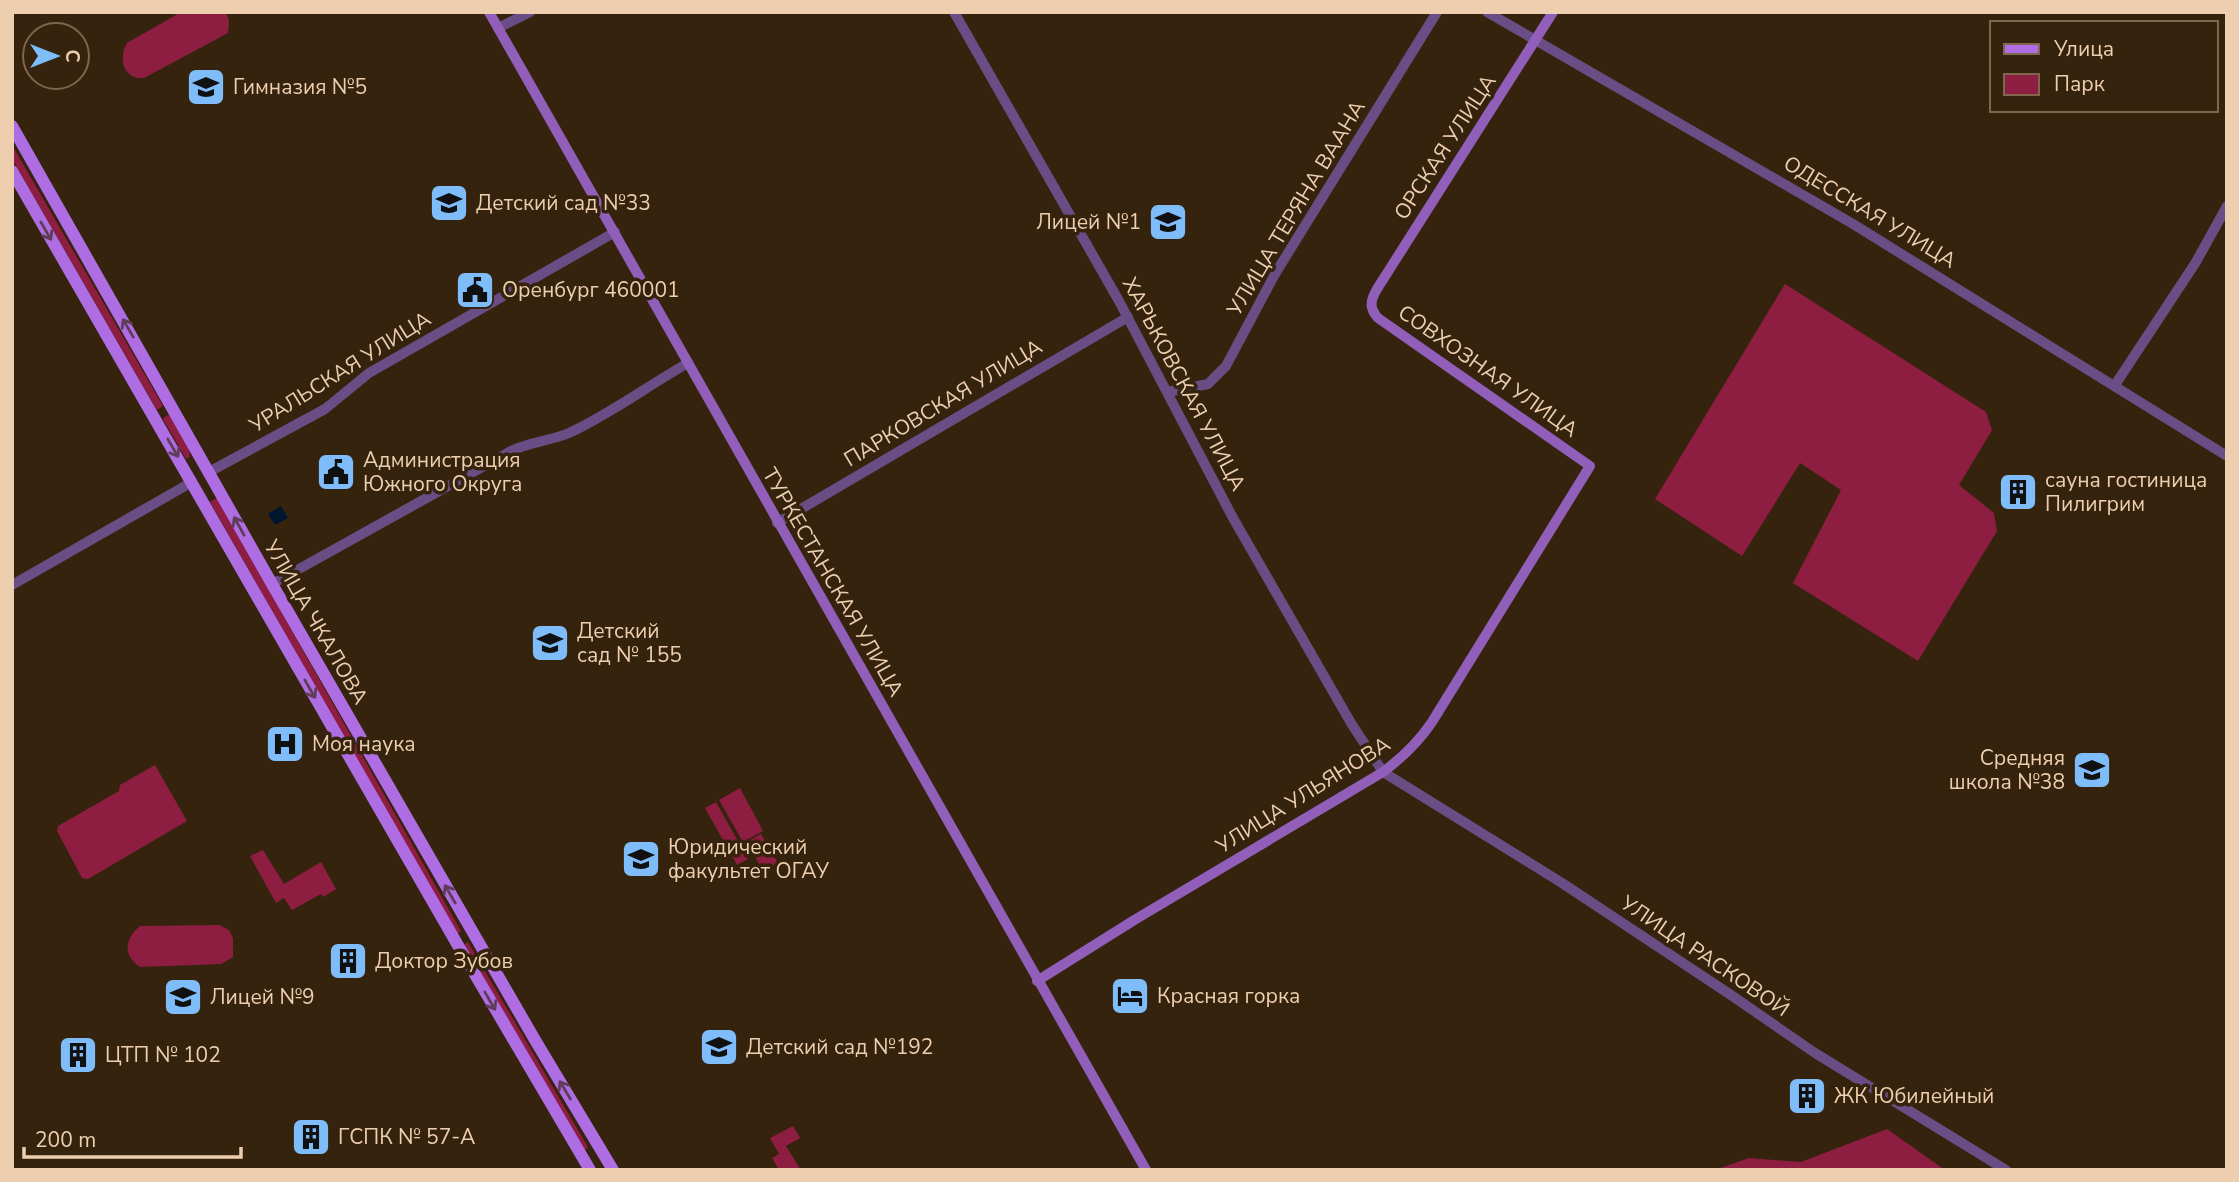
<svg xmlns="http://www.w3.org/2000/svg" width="2239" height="1182" font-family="'Nunito Sans',sans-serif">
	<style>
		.green { fill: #8d1e41 }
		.water { fill: #00162e }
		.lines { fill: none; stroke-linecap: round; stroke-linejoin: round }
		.tertiary { stroke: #6b4d85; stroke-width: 10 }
		.secondary { stroke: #915fba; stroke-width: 10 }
		.primary { stroke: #ae6de3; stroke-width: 12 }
		.oneway { stroke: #5f3d59 }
		.labels { text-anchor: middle; stroke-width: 7; stroke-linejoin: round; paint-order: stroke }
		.poi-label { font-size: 21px; fill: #edceaf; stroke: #35230e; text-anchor: start }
		.street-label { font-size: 21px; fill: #edceaf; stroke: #35230e }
	</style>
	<rect width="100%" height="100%" fill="#35230e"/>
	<path class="green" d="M181 12H226L229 21 228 33 144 78C123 80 118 58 127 43Z
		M12 145 163 406 157 410 12 159Z
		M1785 284 1986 412 1992 430 1959 485 1994 513 1997 531 1918 661 1793 583 1841 490 1800 463 1742 556 1655 499Z
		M170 415 189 448 190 457 186 459 163 419 166 416Z
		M217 498 461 931 457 934 210 502Z
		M155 765 187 821 88 879 82 878 57 831 58 826 119 791 120 785Z
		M740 788 763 831 743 842 719 800Z
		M716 802 748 859 737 865 705 808Z
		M761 834 778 863 763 871 747 842Z
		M263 850 284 884 321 862 336 889 323 897 321 894 292 910 284 898 276 903 250 856Z
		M220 925 229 930 233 938V957L221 964 140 967C122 954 125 939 140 926Z
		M468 942 588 1147 584 1151 464 945Z
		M793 1126 800 1138 786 1146 801 1170H779L772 1158 779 1154 770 1138Z
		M1887 1129 1945 1170H1715L1749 1158 1801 1162Z"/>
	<path class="water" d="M281 506 288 518 275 525 268 514Z"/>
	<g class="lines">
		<path class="tertiary" d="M954 12 1119 301 1233 518 1351 723 1383 772 1562 883 1731 995 1815 1053 2006 1170
			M1487 12 1853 224 2227 456
			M498 28 530 12
			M2115 385 2196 262 2227 206
			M1167 392 1208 384 1226 366 1275 274 1437 12
			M209 472 325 409 369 373 615 232
			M777 523 1128 317
			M272 584 511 451C529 442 550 441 569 433 610 414 649 385 688 363
			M12 585 192 482"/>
		<path class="secondary" d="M489 12 1146 1170
			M1037 981 1136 919 1383 772C1403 757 1418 743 1432 722L1590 466 1378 318C1369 308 1370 301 1377 289L1553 12"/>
		<path class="primary" d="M12 126 272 584 535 1040 613 1170
			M12 171 456 942 590 1170"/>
	</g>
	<defs><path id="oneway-shaft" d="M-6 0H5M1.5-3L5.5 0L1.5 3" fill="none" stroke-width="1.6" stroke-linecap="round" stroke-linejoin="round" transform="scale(1.75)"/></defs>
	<g class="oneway">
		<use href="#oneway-shaft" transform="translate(46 231) rotate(60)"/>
		<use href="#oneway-shaft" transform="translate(128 328) rotate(-120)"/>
		<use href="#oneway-shaft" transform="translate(173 448) rotate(60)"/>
		<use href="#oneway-shaft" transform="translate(239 526) rotate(-119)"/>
		<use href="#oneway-shaft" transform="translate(310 689) rotate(60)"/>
		<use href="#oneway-shaft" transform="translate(450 894) rotate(-120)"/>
		<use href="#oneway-shaft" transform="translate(490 1001) rotate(60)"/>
		<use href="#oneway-shaft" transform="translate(565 1090) rotate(-121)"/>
	</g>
	<defs>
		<g id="school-square" transform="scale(2.0125)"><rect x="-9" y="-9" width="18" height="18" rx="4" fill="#7ebdf9" stroke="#35230e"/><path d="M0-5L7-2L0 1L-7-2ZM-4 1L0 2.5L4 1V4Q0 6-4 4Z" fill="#111"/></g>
		<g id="civic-square" transform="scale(2.0125)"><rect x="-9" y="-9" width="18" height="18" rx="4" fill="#7ebdf9" stroke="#35230e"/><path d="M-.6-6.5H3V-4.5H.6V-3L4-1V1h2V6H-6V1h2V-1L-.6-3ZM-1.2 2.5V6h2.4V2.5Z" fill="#111"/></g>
		<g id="building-square" transform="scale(2.0125)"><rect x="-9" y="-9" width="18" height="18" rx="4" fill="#7ebdf9" stroke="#35230e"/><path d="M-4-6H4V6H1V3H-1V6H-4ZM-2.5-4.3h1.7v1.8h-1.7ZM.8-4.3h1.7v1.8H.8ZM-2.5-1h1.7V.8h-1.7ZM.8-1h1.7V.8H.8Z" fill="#111"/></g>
		<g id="hospital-square" transform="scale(2.0125)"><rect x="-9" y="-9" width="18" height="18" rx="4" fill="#7ebdf9" stroke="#35230e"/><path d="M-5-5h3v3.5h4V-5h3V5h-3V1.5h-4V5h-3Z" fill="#111"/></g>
		<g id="university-square" transform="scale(2.0125)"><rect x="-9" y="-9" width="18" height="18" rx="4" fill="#7ebdf9" stroke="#35230e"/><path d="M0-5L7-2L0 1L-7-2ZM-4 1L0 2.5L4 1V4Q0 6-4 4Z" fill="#111"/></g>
		<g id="hotel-square" transform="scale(2.0125)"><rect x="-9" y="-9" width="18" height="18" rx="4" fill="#7ebdf9" stroke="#35230e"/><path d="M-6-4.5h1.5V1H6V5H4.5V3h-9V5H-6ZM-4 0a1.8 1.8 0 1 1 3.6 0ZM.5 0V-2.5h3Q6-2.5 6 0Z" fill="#111"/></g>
	</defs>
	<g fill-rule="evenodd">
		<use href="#school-square" x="206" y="87"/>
		<use href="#school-square" x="449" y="203"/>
		<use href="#school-square" x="1168" y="222"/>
		<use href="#civic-square" x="475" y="290"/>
		<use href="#civic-square" x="336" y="472"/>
		<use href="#building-square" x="2018" y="492"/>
		<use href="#school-square" x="550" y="643"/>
		<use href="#hospital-square" x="285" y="744"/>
		<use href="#school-square" x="2092" y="770"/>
		<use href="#university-square" x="641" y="859"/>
		<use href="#building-square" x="348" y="961"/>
		<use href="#hotel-square" x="1130" y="996"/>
		<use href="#school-square" x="183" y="997"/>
		<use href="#school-square" x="719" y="1047"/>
		<use href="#building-square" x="78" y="1055"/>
		<use href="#building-square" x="1807" y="1096"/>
		<use href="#building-square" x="311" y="1137"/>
	</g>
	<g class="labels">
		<g class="poi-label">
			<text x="233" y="94">Гимназия №5</text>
			<text x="476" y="210">Детский сад №33</text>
			<text x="1141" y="229" text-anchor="end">Лицей №1</text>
			<text x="502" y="297">Оренбург 460001</text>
			<text x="363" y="467">Администрация<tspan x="363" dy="24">Южного Округа</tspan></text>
			<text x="2045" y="487">сауна гостиница<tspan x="2045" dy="24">Пилигрим</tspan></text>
			<text x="577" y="638">Детский<tspan x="577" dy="24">сад № 155</tspan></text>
			<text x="312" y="751">Моя наука</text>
			<text x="2065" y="765" text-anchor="end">Средняя<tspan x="2065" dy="24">школа №38</tspan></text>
			<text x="668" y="854">Юридический<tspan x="668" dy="24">факультет ОГАУ</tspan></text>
			<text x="375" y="968">Доктор Зубов</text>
			<text x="1157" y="1003">Красная горка</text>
			<text x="210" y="1004">Лицей №9</text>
			<text x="746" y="1054">Детский сад №192</text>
			<text x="105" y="1062">ЦТП № 102</text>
			<text x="1834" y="1103">ЖК Юбилейный</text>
			<text x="338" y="1144">ГСПК № 57-А</text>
		</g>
		<g class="street-label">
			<text transform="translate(1445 147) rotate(-57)" y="7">ОРСКАЯ УЛИЦА</text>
			<text transform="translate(1296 208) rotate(-59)" y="7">УЛИЦА ТЕРЯНА ВААНА</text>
			<text transform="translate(1870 212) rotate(31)" y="7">ОДЕССКАЯ УЛИЦА</text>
			<text transform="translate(1488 371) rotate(35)" y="7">СОВХОЗНАЯ УЛИЦА</text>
			<text transform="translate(340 372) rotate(-32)" y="7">УРАЛЬСКАЯ УЛИЦА</text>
			<text transform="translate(1184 384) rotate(62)" y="7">ХАРЬКОВСКАЯ УЛИЦА</text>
			<text transform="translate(943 403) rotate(-31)" y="7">ПАРКОВСКАЯ УЛИЦА</text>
			<text transform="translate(833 582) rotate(60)" y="7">ТУРКЕСТАНСКАЯ УЛИЦА</text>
			<text transform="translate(316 622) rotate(60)" y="7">УЛИЦА ЧКАЛОВА</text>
			<text transform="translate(1303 795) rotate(-32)" y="7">УЛИЦА УЛЬЯНОВА</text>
			<text transform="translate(1705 956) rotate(34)" y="7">УЛИЦА РАСКОВОЙ</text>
		</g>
	</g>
	<rect width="2239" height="1182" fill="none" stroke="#edceaf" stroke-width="28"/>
	<rect x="1990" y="21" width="228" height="91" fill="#35230e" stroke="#7f674e" stroke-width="2"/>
	<rect x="2004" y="44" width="35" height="10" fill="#ae6de3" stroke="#7f674e" stroke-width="2"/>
	<text x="2054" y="56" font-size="21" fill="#edceaf">Улица</text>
	<rect x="2004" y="74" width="35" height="21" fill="#8d1e41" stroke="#7f674e" stroke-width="2"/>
	<text x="2054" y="91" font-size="21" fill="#edceaf">Парк</text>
	<g transform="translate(56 56) rotate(90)"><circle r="33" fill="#35230e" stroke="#7f674e" stroke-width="2"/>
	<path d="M0-5L12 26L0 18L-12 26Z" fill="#7ebdf9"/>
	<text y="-10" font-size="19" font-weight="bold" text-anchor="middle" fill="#edceaf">С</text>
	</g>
	<path d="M24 1147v10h217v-10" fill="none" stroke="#edceaf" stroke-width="3.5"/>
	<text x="35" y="1147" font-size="21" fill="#edceaf" stroke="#35230e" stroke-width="5" paint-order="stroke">200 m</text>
</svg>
